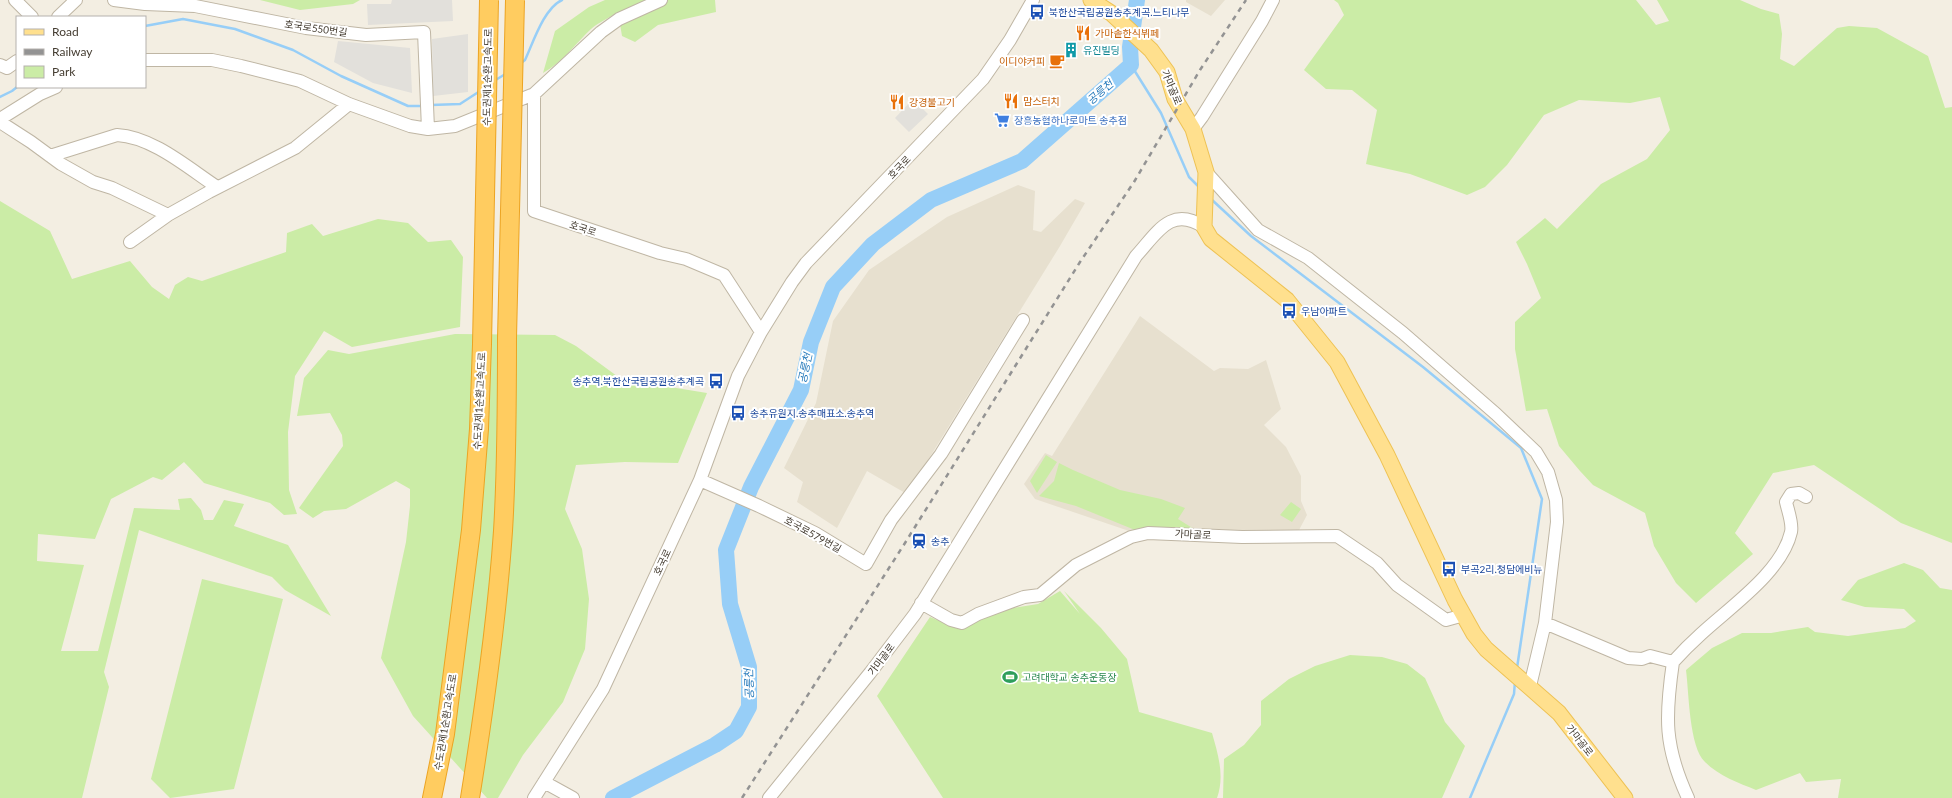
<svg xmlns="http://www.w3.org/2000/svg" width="1952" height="798" font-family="Lato,'Noto Sans KR',sans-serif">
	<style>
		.residential { fill: #e7e0cf }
		.green { fill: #cbeca6 }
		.parking { fill: #e2e0db }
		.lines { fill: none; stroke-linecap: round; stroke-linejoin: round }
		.stream { stroke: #97cef7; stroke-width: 2.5 }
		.river { stroke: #97cef7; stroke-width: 16 }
		.minor-casing { stroke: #bfb6a4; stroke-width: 14 }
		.major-casing { stroke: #eec254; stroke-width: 17 }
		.highway-casing { stroke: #eca423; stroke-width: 20 }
		.minor { stroke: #fff; stroke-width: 12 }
		.major { stroke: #ffe08e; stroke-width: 15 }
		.highway { stroke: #ffcc60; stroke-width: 18 }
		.rail { stroke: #939393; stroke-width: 2.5; stroke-dasharray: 5 5; stroke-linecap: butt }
		.highway-bridge-casing { stroke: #eca423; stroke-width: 20; stroke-linecap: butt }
		.highway-bridge { stroke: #ffcc60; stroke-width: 18 }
		.labels { text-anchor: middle; stroke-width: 4; stroke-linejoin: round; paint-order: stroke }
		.transit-label { font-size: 10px; fill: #164399; stroke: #fff; text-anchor: start }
		.street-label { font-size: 10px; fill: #453d32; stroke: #fff }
		.food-label { font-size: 10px; fill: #c56008; stroke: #fff; text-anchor: start }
		.culture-label { font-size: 10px; fill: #0d838f; stroke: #fff; text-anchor: start }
		.shop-label { font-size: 10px; fill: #366cbe; stroke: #fff; text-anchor: start }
		.leisure-label { font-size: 10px; fill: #27864d; stroke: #fff; text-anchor: start }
		.water-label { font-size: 11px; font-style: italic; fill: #2277b9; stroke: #fff }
	</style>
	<rect width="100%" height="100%" fill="#f3eee2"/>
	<path class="residential" d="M1186 0H1225L1211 16 1186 2Z
		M1018 185 1035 191 1033 230 1041 232 1075 199 1085 203 1060 246 907 494 867 471 837 528 797 502 803 482 784 468 816 403 833 321 869 270 947 217Z
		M1140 316 1214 371 1220 368 1248 369 1266 360 1281 409 1264 425 1286 447 1301 476V501L1307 515 1299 530 1260 533 1218 529 1132 532 1035 499 1024 484 1045 453 1052 456Z"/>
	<path class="green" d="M260 0H360L353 4 300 10Z
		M605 0H715L716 12 658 25 635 42 622 36 618 12C609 18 599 22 591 29 575 44 563 62 543 73L555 31 589 7Z
		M1334 0H1636L1656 25 1669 21 1657 0H1740L1761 9 1779 14 1782 34 1780 59 1794 66 1837 28 1849 26 1877 28 1928 56 1945 108 1952 107V543L1901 523 1814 465 1773 473 1735 533 1753 554 1696 603 1676 583 1654 546 1645 513 1593 485 1580 471 1559 446 1547 409 1526 411 1515 349V322L1541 298 1527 264 1516 242 1545 218 1557 229 1601 184 1647 159 1670 130 1660 97 1630 103 1579 100 1544 115 1507 165 1485 187 1467 195 1410 174 1366 164 1377 110 1352 90 1326 89 1304 70 1344 15 1338 3Z
		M0 201 50 231 72 279 130 261 152 287 169 299 175 285 188 277 202 281 286 252 287 233 312 224 323 236 378 219 408 223 428 242 451 240 463 257 460 327 352 347 324 331 295 376 288 432 289 490 297 514 284 515 270 503 204 483 184 462 162 480 153 477 111 499 95 539 38 534 37 561 84 565 61 651H98L134 508 180 510 178 499 191 498 201 510 204 520H213L224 500 244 504 234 526 288 545 331 616 285 590 272 577 139 530 104 672 109 687 82 798H0Z
		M455 334 555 335 576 346 621 379 707 393 678 463 625 462 576 465 565 509 582 549 589 599 585 649 563 702 523 755 498 798H487L413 716 381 658 406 542 410 506V489L396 481 346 509 324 511 313 518 299 508 343 446 342 435 330 413 297 416 304 378 328 350 349 354Z
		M1046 455 1057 462 1037 493 1030 481Z
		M1059 463 1073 470 1120 490 1161 499 1185 508 1178 519 1194 529 1172 527 1135 530 1076 506 1039 496 1054 481Z
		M1291 502 1301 509 1292 522 1280 515Z
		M1904 563 1923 570 1940 588 1952 590V798H1838L1841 779 1806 782 1800 773 1756 790C1739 783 1719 776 1705 762 1689 747 1689 693 1686 670L1712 648 1742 633H1771L1808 627 1815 632 1848 636 1905 628 1916 621 1904 609 1865 607 1841 600 1858 580Z
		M202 579 283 599 234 789 170 798 151 779Z
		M1060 591 1080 614 1064 591 1101 628 1127 659 1139 712 1212 733C1218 754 1225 776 1217 798H943L877 696 930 617 959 629 977 620 1013 608 1038 604Z
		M1350 655 1382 657 1407 664 1425 678 1445 722 1465 746 1442 798H1223L1224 759 1244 745 1261 725V701L1289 679 1315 666Z"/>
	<path class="parking" d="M392 0H452L453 21 368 25 367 4H391Z
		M468 34V92L433 96 432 39Z
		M338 41 410 48 412 93 373 83 334 62Z
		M913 99 928 114 909 132 895 118Z"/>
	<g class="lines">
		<path class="stream" d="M145 26 183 19 235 29 293 50 341 76 408 106H424
			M521 63 525 60C533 43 544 8 562 0
			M1131 65 1161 113 1189 177 1200 188
			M494 81 507 73
			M0 97 12 91 17 87
			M431 105 460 104 480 91
			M1211 199 1251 236 1423 367 1521 448 1542 499 1517 668
			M1470 798 1514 694 1515 681"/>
		<path class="river" d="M613 798 715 745 736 731 749 707V667L730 604 726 550 751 487 801 390 811 342 833 287 873 244 931 200 1022 161 1131 65 1130 47 1137 0"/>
		<g class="minor-casing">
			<path id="minor" d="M15 0 32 17
				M114 0 145 4 195 6 306 28 366 35 424 32 428 129
				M58 17 76 0
				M145 60H212L241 66 300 81 349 104 410 126 428 129 455 126 534 94 601 32 619 19 661 0
				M0 65 7 68 17 61
				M534 94V211L660 253 686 259 724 275 761 332
				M0 119 40 94 56 87
				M0 122 31 142 61 164 93 182 112 188 168 215
				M1193 129 1202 117 1262 21 1273 0
				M50 156 117 135C153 137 188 168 217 187
				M1206 172 1258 230 1308 258 1403 333 1496 414 1536 452 1548 472 1556 500 1557 522 1545 623 1530 686
				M130 242 168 215 209 192 295 148 349 104
				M700 480 759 506 815 533 866 564 891 520 941 454 1023 320
				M921 603 951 620 962 623 978 614 1024 597 1040 595 1076 565 1131 537 1148 533 1242 537 1337 536 1377 563 1397 585 1446 620 1464 615
				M1545 623 1628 658 1642 659 1650 656 1673 662C1665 717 1664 746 1688 798
				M1673 662C1682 652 1691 643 1701 634 1730 607 1782 572 1791 532 1793 524 1788 511 1786 502L1791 494 1799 493 1806 497
				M544 782 573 798
				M534 798 603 689 700 480 738 376 761 332 792 282 806 263 983 79 1010 40 1033 0
				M769 798 870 673 915 614 1136 256C1157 233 1171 205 1204 227"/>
		</g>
		<g class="major-casing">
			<path id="major" d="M1091 0 1111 13 1151 50 1167 72 1175 99 1193 129 1206 172 1204 227 1211 239 1287 300 1337 362 1387 455 1455 600 1474 634 1486 649 1559 713 1625 798"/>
		</g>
		<g class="highway-casing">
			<path id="highway" d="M432 798 445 734 471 530 479 429 482 344
				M470 798C484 711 497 619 503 531 507 467 507 402 507 338"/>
		</g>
		<use href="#minor" class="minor"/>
		<use href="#major" class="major"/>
		<use href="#highway" class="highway"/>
		<path class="rail" d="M742 798 905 543 1080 262 1134 182 1200 70 1246 0"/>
		<g class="highway-bridge-casing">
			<path id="highway-bridge" d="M507 338 515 0
				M482 344 489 0"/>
		</g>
		<use href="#highway-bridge" class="highway-bridge"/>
	</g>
	<defs>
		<g id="bus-bare" transform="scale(1.2)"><path d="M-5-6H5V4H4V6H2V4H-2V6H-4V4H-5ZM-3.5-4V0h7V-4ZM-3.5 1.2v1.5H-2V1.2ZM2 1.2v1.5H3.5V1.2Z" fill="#1a4fb4" stroke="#fff" stroke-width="2.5" paint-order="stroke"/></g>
		<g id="restaurant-bare" transform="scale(1.2)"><path d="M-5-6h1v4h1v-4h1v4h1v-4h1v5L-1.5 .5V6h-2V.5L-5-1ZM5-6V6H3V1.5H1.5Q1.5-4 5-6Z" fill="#e8710a" stroke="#fff" stroke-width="2.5" paint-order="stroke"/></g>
		<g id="building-bare" transform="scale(1.2)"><path d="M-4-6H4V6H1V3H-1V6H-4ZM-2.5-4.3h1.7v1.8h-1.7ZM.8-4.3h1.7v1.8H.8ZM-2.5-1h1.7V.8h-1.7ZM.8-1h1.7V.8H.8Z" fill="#0f9aa8" stroke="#fff" stroke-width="2.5" paint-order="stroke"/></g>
		<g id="cafe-bare" transform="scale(1.2)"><path d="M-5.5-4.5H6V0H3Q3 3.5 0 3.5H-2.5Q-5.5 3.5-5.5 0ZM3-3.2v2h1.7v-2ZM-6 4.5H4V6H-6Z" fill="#e8710a" stroke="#fff" stroke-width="2.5" paint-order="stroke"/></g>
		<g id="supermarket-bare" transform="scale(1.2)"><path d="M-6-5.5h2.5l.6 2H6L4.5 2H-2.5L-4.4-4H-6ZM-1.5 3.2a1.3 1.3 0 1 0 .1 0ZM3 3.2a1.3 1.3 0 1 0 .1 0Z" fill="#3f7fe0" stroke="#fff" stroke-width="2.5" paint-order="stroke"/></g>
		<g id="station-bare" transform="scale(1.2)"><path d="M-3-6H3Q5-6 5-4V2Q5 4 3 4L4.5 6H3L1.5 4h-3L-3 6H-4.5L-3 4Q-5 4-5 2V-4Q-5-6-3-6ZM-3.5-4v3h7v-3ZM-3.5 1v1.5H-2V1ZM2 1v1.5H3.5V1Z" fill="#1a4fb4" stroke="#fff" stroke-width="2.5" paint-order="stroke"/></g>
		<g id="stadium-bare" transform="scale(1.2)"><path d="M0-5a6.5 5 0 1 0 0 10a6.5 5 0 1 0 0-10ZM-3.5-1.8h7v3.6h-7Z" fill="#2e9e5b" stroke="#fff" stroke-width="2.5" paint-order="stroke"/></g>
	</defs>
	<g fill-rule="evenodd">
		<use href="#bus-bare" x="1037" y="12"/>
		<use href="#restaurant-bare" x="1083" y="33"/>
		<use href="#building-bare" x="1071" y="50"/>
		<use href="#cafe-bare" x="1057" y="61"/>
		<use href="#restaurant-bare" x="1011" y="101"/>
		<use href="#restaurant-bare" x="897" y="102"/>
		<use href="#supermarket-bare" x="1002" y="120"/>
		<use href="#bus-bare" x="1289" y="311"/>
		<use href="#bus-bare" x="716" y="381"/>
		<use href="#bus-bare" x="738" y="413"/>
		<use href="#station-bare" x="919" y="541"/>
		<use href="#bus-bare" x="1449" y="569"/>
		<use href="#stadium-bare" x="1010" y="677"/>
	</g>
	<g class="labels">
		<g class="transit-label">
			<text x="1049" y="16">북한산국립공원송추계곡.느티나무</text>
			<text x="1301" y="315">우남아파트</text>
			<text x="704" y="385" text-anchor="end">송추역.북한산국립공원송추계곡</text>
			<text x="750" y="417">송추유원지.송추매표소.송추역</text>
			<text x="931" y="545">송추</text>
			<text x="1461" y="573">부곡2리.청담에비뉴</text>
		</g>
		<g class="street-label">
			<text transform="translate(316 28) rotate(8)" y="4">호국로550번길</text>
			<text transform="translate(487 77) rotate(-89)" y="4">수도권제1순환고속도로</text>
			<text transform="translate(1172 87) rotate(67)" y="4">가마골로</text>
			<text transform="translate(899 167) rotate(-46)" y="4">호국로</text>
			<text transform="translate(583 228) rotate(18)" y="4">호국로</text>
			<text transform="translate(479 401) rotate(-87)" y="4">수도권제1순환고속도로</text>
			<text transform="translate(813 534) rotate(29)" y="4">호국로579번길</text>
			<text transform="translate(1193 534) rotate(3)" y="4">가마골로</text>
			<text transform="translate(662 562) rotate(-65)" y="4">호국로</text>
			<text transform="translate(881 659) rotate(-53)" y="4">가마골로</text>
			<text transform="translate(445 722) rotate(-81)" y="4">수도권제1순환고속도로</text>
			<text transform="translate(1580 740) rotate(52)" y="4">가마골로</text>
		</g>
		<g class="food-label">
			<text x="1095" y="37">가마솥한식뷔페</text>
			<text x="1045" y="65" text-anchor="end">이디야커피</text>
			<text x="1023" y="105">맘스터치</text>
			<text x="909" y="106">강경불고기</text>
		</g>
		<g class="culture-label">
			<text x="1083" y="54">유진빌딩</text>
		</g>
		<g class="shop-label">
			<text x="1014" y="124">장흥농협하나로마트 송추점</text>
		</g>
		<g class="leisure-label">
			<text x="1022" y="681">고려대학교 송추운동장</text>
		</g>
		<g class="water-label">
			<text transform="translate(1100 92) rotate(-41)" y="4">공릉천</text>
			<text transform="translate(805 368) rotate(-78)" y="4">공릉천</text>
			<text transform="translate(749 684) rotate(-92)" y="4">공릉천</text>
		</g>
	</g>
	<rect x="16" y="16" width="130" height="72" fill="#ffffff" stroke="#b5b1ad"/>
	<rect x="24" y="29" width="20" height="6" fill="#ffe08e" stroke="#b5b1ad"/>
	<text x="52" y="36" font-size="12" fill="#453d32">Road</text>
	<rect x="24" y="49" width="20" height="6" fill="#939393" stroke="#b5b1ad"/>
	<text x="52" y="56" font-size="12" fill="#453d32">Railway</text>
	<rect x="24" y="66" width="20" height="12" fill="#cbeca6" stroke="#b5b1ad"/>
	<text x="52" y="76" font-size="12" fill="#453d32">Park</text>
</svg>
